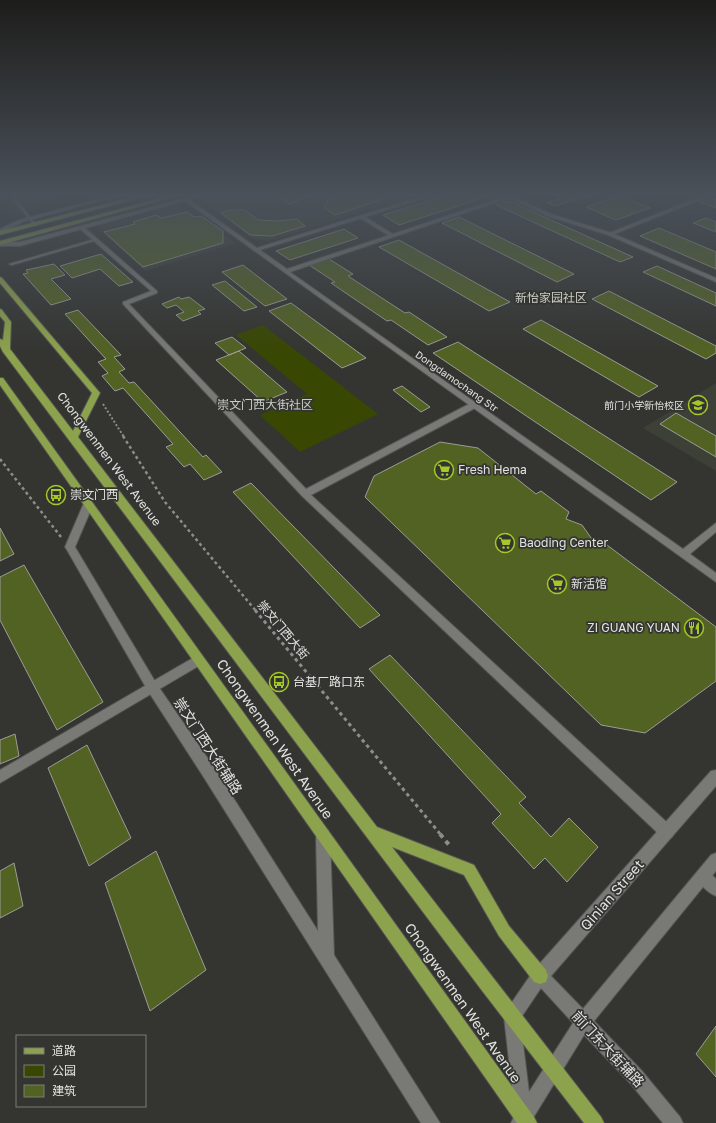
<svg xmlns="http://www.w3.org/2000/svg" width="716" height="1123" font-family="'Golos Text','Noto Sans SC',sans-serif">
	<style>
		.built { fill: #3d4036 }
		.green { fill: #384702 }
		.building { fill: #526223; stroke: #9b9c98 }
		.lines { fill: none; stroke-linecap: round; stroke-linejoin: round }
		.lane-casing { stroke: #535451; stroke-width: 2 }
		.street-casing { stroke: #535451; stroke-width: 2 }
		.secondary-casing { stroke: #535451; stroke-width: 2 }
		.primary-casing { stroke: #535451; stroke-width: 2 }
		.path-far3 { stroke: #8d8e8a; stroke-width: 2; stroke-dasharray: 2 2; stroke-linecap: butt }
		.path-far2 { stroke: #8d8e8a; stroke-width: 2.5; stroke-dasharray: 3 3; stroke-linecap: butt }
		.path-far1 { stroke: #8d8e8a; stroke-width: 3; stroke-dasharray: 3.5 3.5; stroke-linecap: butt }
		.path { stroke: #8d8e8a; stroke-width: 4; stroke-dasharray: 4.5 4.5; stroke-linecap: butt }
		.lane { fill: #797a76; fill-rule: evenodd }
		.street { fill: #797a76; fill-rule: evenodd }
		.secondary { fill: #797a76; fill-rule: evenodd }
		.primary { fill: #8da24c; fill-rule: evenodd }
		.labels { text-anchor: middle; stroke-width: 3.5; stroke-linejoin: round; paint-order: stroke }
		.far-street-label { font-size: 10px; fill: #e2e3e0; stroke: #343531 }
		.far-poi-label { font-size: 10px; fill: #e2e3e0; stroke: #343531; text-anchor: end }
		.far-quarter-label { font-size: 12px; fill: #caccc7; stroke: #343531 }
		.street-label { font-size: 12px; fill: #e2e3e0; stroke: #343531 }
		.poi-label { font-size: 12px; fill: #e2e3e0; stroke: #343531; text-anchor: start }
		.near-street-label { font-size: 14px; fill: #e2e3e0; stroke: #343531 }
	</style>
	<rect width="100%" height="100%" fill="#343531"/>
	<path class="built" d="M0 195H49L58 204 12 217 0 203Z
		M215 195H417L268 241 255 239 202 203 207 198Z
		M172 206 183 207 236 243 145 271 97 227Z
		M716 383V471L643 428Z"/>
	<path class="green" d="M263 325 378 414 300 452 260 415 307 394 236 335Z"/>
	<path class="building" d="M274 195H315L289 204Z
		M343 195H396L335 215 324 208 328 200Z
		M447 195H493L399 225 383 215Z
		M557 195H591L555 206 547 203 562 198Z
		M619 196 650 208 616 220 586 207Z
		M708 197 716 199V208L698 201Z
		M509 201 633 257 620 262 496 205Z
		M230 210H245L258 220 278 221 297 219 305 226 272 236 250 235 221 213Z
		M187 212 194 217 201 216 223 231V243L143 267 104 232 135 224 133 222 156 215 162 218Z
		M459 217 574 274 557 282 442 223Z
		M706 218 716 222V232L693 223Z
		M659 228 716 252V269L640 236Z
		M344 229 358 238 290 260 276 251Z
		M399 240 510 302 489 311 379 247Z
		M101 254 133 282 119 286 100 269 72 278 60 266Z
		M329 259 353 274 348 276 405 313 409 312 447 337 428 345 391 320 387 321 331 283 335 282 309 265Z
		M54 264 65 275 51 279 71 299 51 305 23 274 28 273 26 270Z
		M243 265 287 299 265 306 222 272Z
		M657 266 716 293V306L643 272Z
		M225 281 257 307 244 311 212 285Z
		M609 291 716 346V353L706 359 592 299Z
		M179 297 181 299 189 297 205 309 198 311 201 314 183 321 176 315 184 312 176 305 167 308 162 304Z
		M291 303 366 358 342 368 269 311Z
		M78 310 121 355 114 357 125 369 119 372 129 383 134 382 203 457 206 455 222 472 204 480 190 464 184 467 166 447 173 444 123 388 115 391 102 376 108 373 98 362 106 359 65 314Z
		M541 320 658 386 639 397 523 329Z
		M232 337 246 348 229 355 215 343Z
		M458 342 677 482 651 500 433 353Z
		M239 351 287 392 263 402 216 360Z
		M402 386 430 407 421 412 393 390Z
		M676 413 716 436V457L660 424Z
		M440 442 478 448 536 494 541 491 569 512 566 519 582 525 594 542 599 539 716 627V681L645 733 601 725 365 497 374 476Z
		M251 483 380 615 360 628 233 492Z
		M0 528 14 554 0 561Z
		M24 565 103 702 57 730 0 620V577Z
		M390 655 526 797 519 803 551 837 569 818 598 847 567 882 545 858 534 869 492 823 501 814 369 669Z
		M15 734 19 756 0 764V740Z
		M87 745 131 838 89 866 48 768Z
		M156 851 206 970 150 1011 105 883Z
		M14 863 23 906 0 918V871Z
		M716 1026V1077L696 1054Z"/>
	<g class="lines">
		<g class="lane-casing">
			<path id="lane" d="M13 195 36 224V226H34L10 195Z
				M95 239 98 240 12 265 9 264Z"/>
		</g>
		<g class="street-casing">
			<path id="street" d="M704 195H712L612 235 607 234Z
				M360 216H364L396 236 391 237 360 218Z
				M80 227H84L157 291V293L129 304 306 489 471 403H477V407L311 495 672 827 674 832 672 837 667 839 662 837 302 496 123 304V302L151 291 80 229Z
				M198 655 202 656 204 660 202 664 0 783V770Z
				M703 869 708 871 716 879V896C708 893 699 884 696 876L698 871Z"/>
		</g>
		<g class="secondary-casing">
			<path id="secondary" d="M113 195H122L23 222 0 233V229L19 220Z
				M196 195H205L190 200 257 248 426 195H435L260 250 287 269 504 197 503 195H510L551 214 612 233 716 278V282L714 281 608 235 547 216 509 198 290 272 683 549 716 523V532L690 554 716 573V582L185 201 20 246H0V242H20Z
				M88 502 93 505 75 547 156 683 213 766 318 931 316 835 318 830 323 828 328 830 330 835 334 955 440 1123H421L203 776 148 691 67 550 65 547 83 505Z
				M716 770V786L551 976 583 1009 711 855 716 853V871L594 1021 642 1071 680 1117 683 1123H663L630 1083 584 1035 530 1123H511L515 1114 504 1017 506 1011 534 970 711 771ZM541 988 573 1023 529 1092 520 1019Z"/>
		</g>
		<g class="primary-casing">
			<path id="primary" d="M141 195H151L0 235V231Z
				M172 195H181L0 245V241Z
				M0 277 2 278 100 393 78 437 377 827 474 865 509 926 546 970 548 976 546 982 540 984 534 982 499 936 464 875 392 847 601 1117 604 1123H584L480 988 3 352 0 346V339L3 340 5 322 0 316V309L2 310 11 322 10 349 73 431 92 393 0 283Z
				M0 378H3L534 1117 537 1123H517L0 385Z"/>
		</g>
		<path class="path-far3" d="M103 404 124 437"/>
		<path class="path-far2" d="M123 436 165 502 256 611
			M0 459 61 537"/>
		<path class="path-far1" d="M255 610 441 835"/>
		<path class="path" d="M440 834 450 846"/>
		<use href="#lane" class="lane"/>
		<use href="#street" class="street"/>
		<use href="#secondary" class="secondary"/>
		<use href="#primary" class="primary"/>
	</g>
	<linearGradient id="sky" x2="0" y2="1"><stop stop-color="#1d1d1b"/><stop offset="0.55" stop-color="#4a515a"/><stop offset="1" stop-color="#4a515a" stop-opacity="0"/></linearGradient>
	<rect width="716" height="353" fill="url(#sky)"/>
	<defs>
		<g id="school-ring" transform="scale(1)"><circle r="9.5" fill="#343531" stroke="#a4c825" stroke-width="1.5"/><path d="M0-5L7-2L0 1L-7-2ZM-4 1L0 2.5L4 1V4Q0 6-4 4Z" fill="#a4c825"/></g>
		<g id="supermarket-ring" transform="scale(1)"><circle r="9.5" fill="#343531" stroke="#a4c825" stroke-width="1.5"/><path d="M-6-5.5h2.5l.6 2H6L4.5 2H-2.5L-4.4-4H-6ZM-1.5 3.2a1.3 1.3 0 1 0 .1 0ZM3 3.2a1.3 1.3 0 1 0 .1 0Z" fill="#a4c825"/></g>
		<g id="bus-ring" transform="scale(1)"><circle r="9.5" fill="#343531" stroke="#a4c825" stroke-width="1.5"/><path d="M-5-6H5V4H4V6H2V4H-2V6H-4V4H-5ZM-3.5-4V0h7V-4ZM-3.5 1.2v1.5H-2V1.2ZM2 1.2v1.5H3.5V1.2Z" fill="#a4c825"/></g>
		<g id="restaurant-ring" transform="scale(1)"><circle r="9.5" fill="#343531" stroke="#a4c825" stroke-width="1.5"/><path d="M-5-6h1v4h1v-4h1v4h1v-4h1v5L-1.5 .5V6h-2V.5L-5-1ZM5-6V6H3V1.5H1.5Q1.5-4 5-6Z" fill="#a4c825"/></g>
	</defs>
	<g fill-rule="evenodd">
		<use href="#school-ring" x="698" y="405"/>
		<use href="#supermarket-ring" x="444" y="470"/>
		<use href="#bus-ring" x="56" y="495"/>
		<use href="#supermarket-ring" x="505" y="543"/>
		<use href="#supermarket-ring" x="557" y="584"/>
		<use href="#restaurant-ring" x="694" y="628"/>
		<use href="#bus-ring" x="279" y="682"/>
	</g>
	<g class="labels">
		<g class="far-street-label">
			<text transform="translate(457 381) rotate(35)" y="4">Dongdamochang Str</text>
		</g>
		<g class="far-poi-label">
			<text x="684" y="409">前门小学新怡校区</text>
		</g>
		<g class="far-quarter-label">
			<text x="551" y="302">新怡家园社区</text>
			<text x="265" y="409">崇文门西大街社区</text>
		</g>
		<g class="street-label">
			<text transform="translate(109 459) rotate(53)" y="4">Chongwenmen West Avenue</text>
			<text transform="translate(283 630) rotate(50)" y="4">崇文门西大街</text>
		</g>
		<g class="poi-label">
			<text x="458" y="474">Fresh Hema</text>
			<text x="70" y="499">崇文门西</text>
			<text x="519" y="547">Baoding Center</text>
			<text x="571" y="588">新活馆</text>
			<text x="680" y="632" text-anchor="end">ZI GUANG YUAN</text>
			<text x="293" y="686">台基厂路口东</text>
		</g>
		<g class="near-street-label">
			<text transform="translate(275 739) rotate(55)" y="5">Chongwenmen West Avenue</text>
			<text transform="translate(208 746) rotate(57)" y="5">崇文门西大街辅路</text>
			<text transform="translate(612 895) rotate(-49)" y="5">Qinian Street</text>
			<text transform="translate(463 1003) rotate(55)" y="5">Chongwenmen West Avenue</text>
			<text transform="translate(608 1049) rotate(47)" y="5">前门东大街辅路</text>
		</g>
	</g>
	<rect x="16" y="1035" width="130" height="72" fill="#343531" stroke="#7a7b77"/>
	<rect x="24" y="1048" width="20" height="6" fill="#8da24c" stroke="#7a7b77"/>
	<text x="52" y="1055" font-size="12" fill="#e2e3e0">道路</text>
	<rect x="24" y="1065" width="20" height="12" fill="#384702" stroke="#7a7b77"/>
	<text x="52" y="1075" font-size="12" fill="#e2e3e0">公园</text>
	<rect x="24" y="1085" width="20" height="12" fill="#526223" stroke="#7a7b77"/>
	<text x="52" y="1095" font-size="12" fill="#e2e3e0">建筑</text>
</svg>
